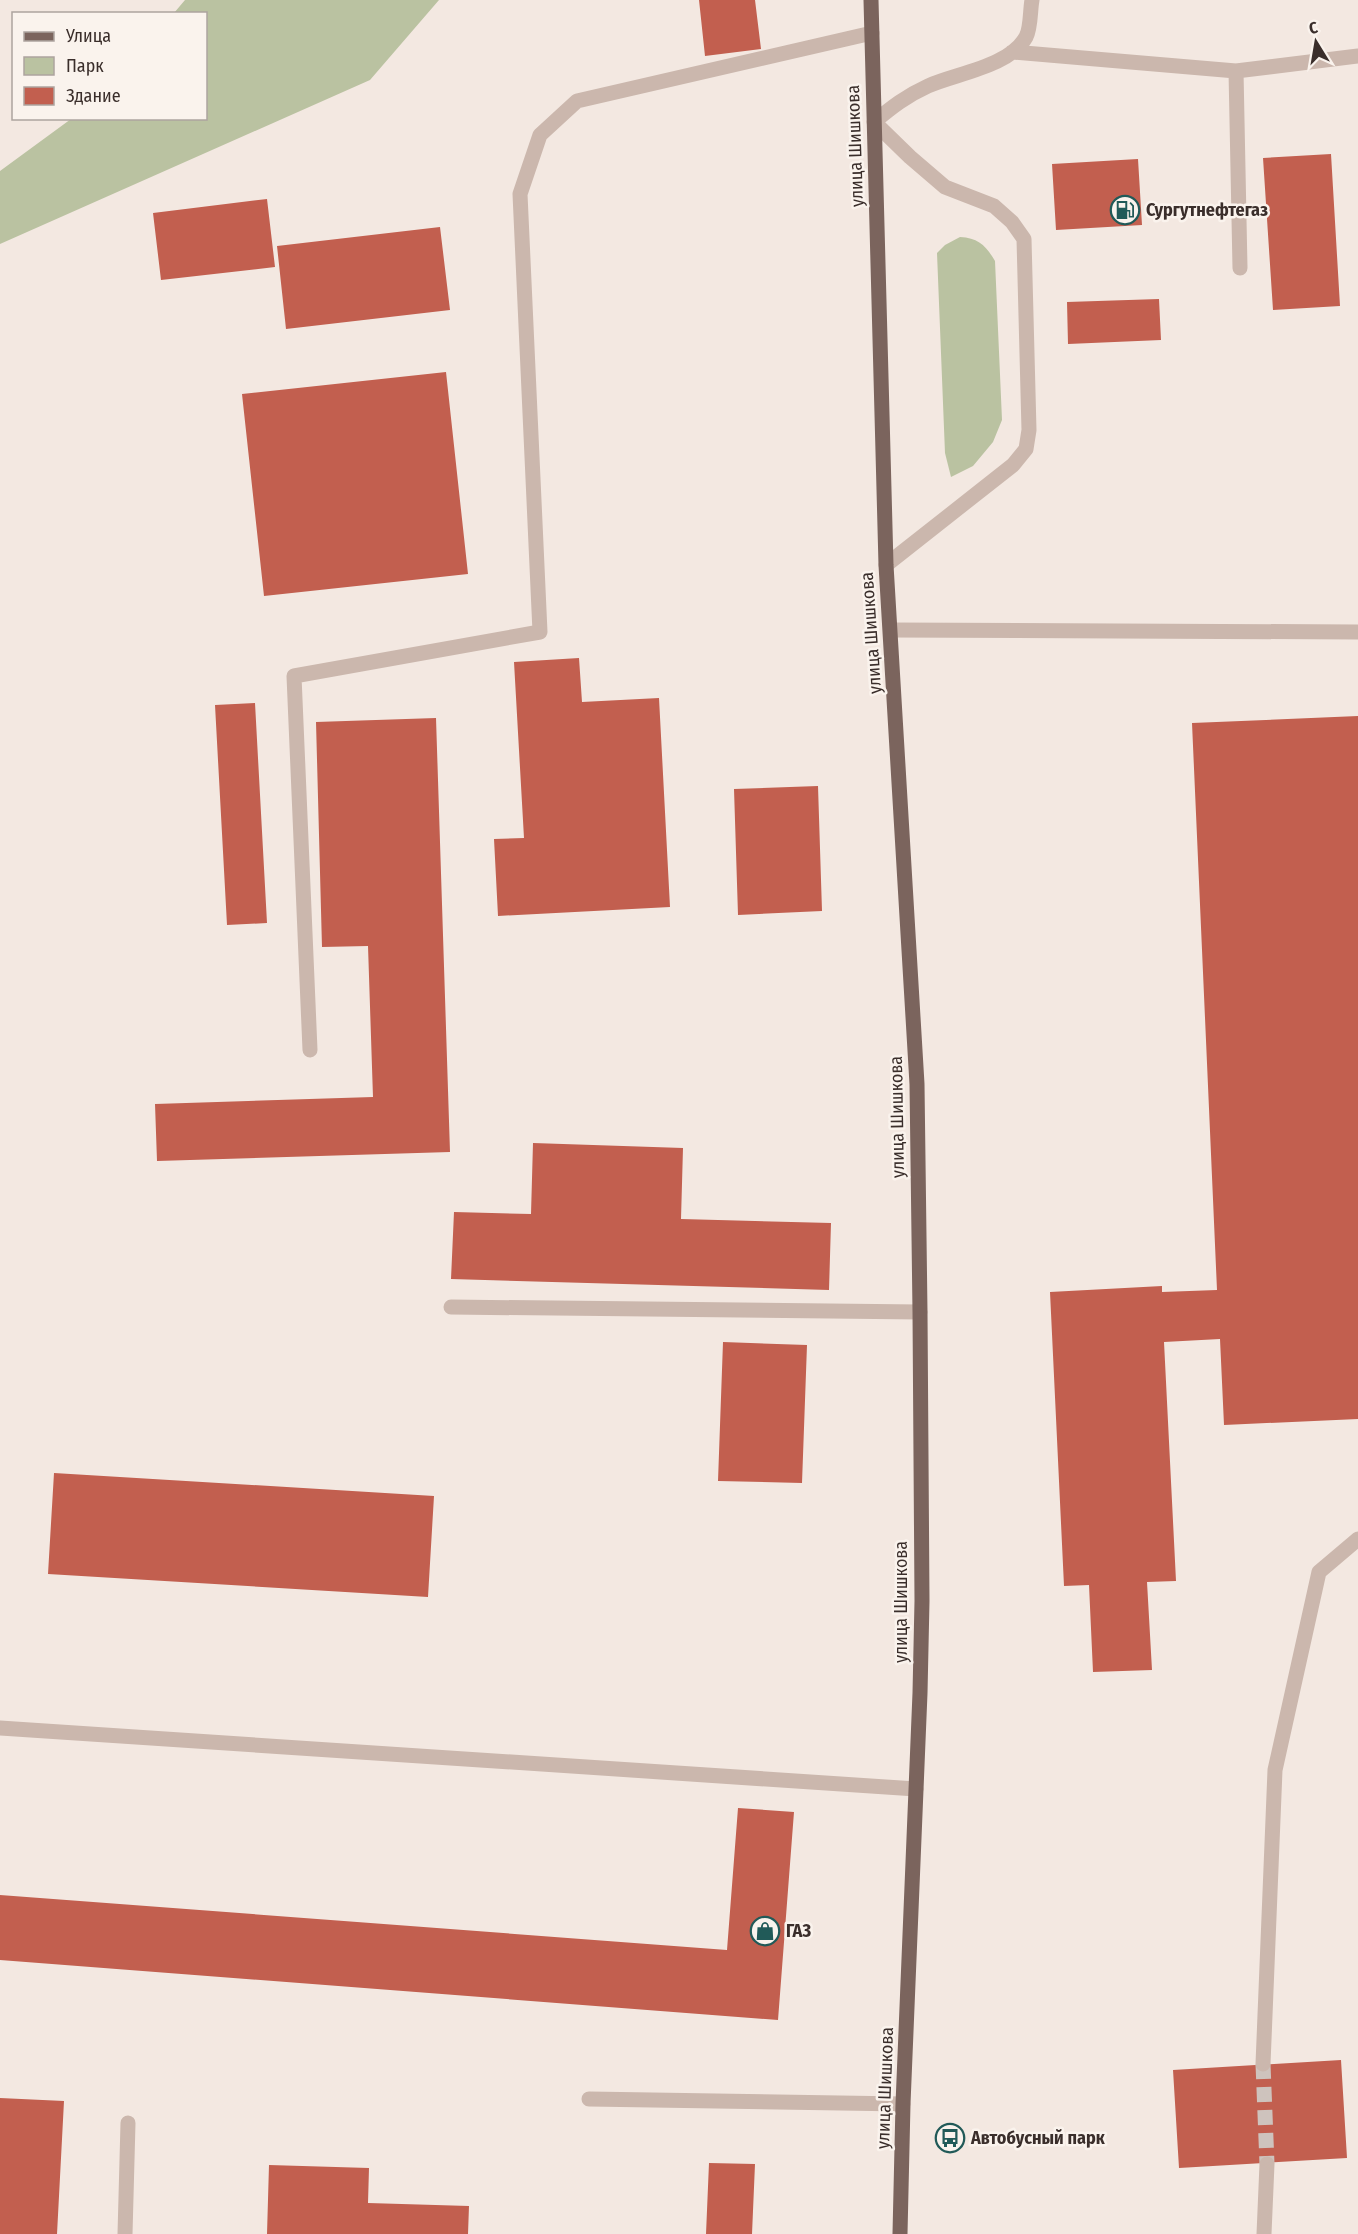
<svg xmlns="http://www.w3.org/2000/svg" width="1358" height="2234" font-family="'Fira Sans Condensed',sans-serif">
	<style>
		.green { fill: #bac2a1 }
		.building { fill: #c25f4f }
		.lines { fill: none; stroke-linecap: round; stroke-linejoin: round }
		.minor-tunnel { stroke: #cec3bd; stroke-width: 15; stroke-dasharray: 15 8; stroke-linecap: butt }
		.minor { stroke: #cbb7ad; stroke-width: 15 }
		.major { stroke: #7b645d; stroke-width: 15 }
		.labels { text-anchor: middle; stroke-width: 5; stroke-linejoin: round; paint-order: stroke }
		.street-label { font-size: 18px; fill: #3a2e2b; stroke: #faf3ed }
		.poi-label { font-size: 18px; font-weight: bold; fill: #3a2e2b; stroke: #faf3ed; text-anchor: start }
	</style>
	<rect width="100%" height="100%" fill="#f3e8e1"/>
	<path class="green" d="M185 0H439L370 80 0 244V171L71 119 206 118V14L174 13Z
		M960 237C979 238 986 246 995 261L1002 420 993 442 973 466 951 477 945 453 937 253 945 245Z"/>
	<path class="building" d="M699 0H755L761 49 705 56Z
		M1331 154 1340 306 1273 310 1263 158Z
		M1138 159 1142 225 1056 230 1052 164Z
		M267 199 275 267 161 280 153 213Z
		M440 227 450 310 286 329 277 246Z
		M1159 299 1161 340 1068 344 1067 302Z
		M446 372 468 574 264 596 242 394Z
		M579 658 582 702 659 698 670 907 498 916 494 839 524 838 514 662Z
		M255 703 267 923 227 925 215 705Z
		M1358 716V1419L1224 1425 1220 1339 1164 1342 1176 1581 1147 1582 1152 1670 1093 1672 1089 1585 1064 1586 1050 1292 1162 1286V1292L1217 1290 1192 723Z
		M436 718 450 1152 157 1161 155 1104 373 1097 368 946 322 947 316 722Z
		M818 786 822 911 738 915 734 789Z
		M533 1143 683 1148 681 1219 831 1223 829 1290 451 1279 454 1212 531 1214Z
		M723 1342 807 1345 802 1483 718 1481Z
		M54 1473 434 1496 428 1597 48 1574Z
		M738 1808 794 1812 778 2020 0 1960V1895L727 1950Z
		M1341 2060 1347 2158 1179 2168 1173 2070Z
		M0 2098 64 2101 57 2234H0Z
		M709 2163 755 2164 752 2234H706Z
		M269 2165 369 2168 368 2203 469 2206 468 2234H267Z"/>
	<g class="lines">
		<path class="minor-tunnel" d="M1263 2064 1267 2164"/>
		<path class="minor" d="M1012 52 1236 71 1358 56
			M1236 71 1240 268
			M886 565 1013 465 1026 449 1029 430 1024 239 1012 222 994 206 945 187 910 157 874 122C892 107 906 96 928 86 957 73 1009 67 1026 37 1031 28 1030 10 1032 0
			M891 630 1358 632
			M310 1050 294 676 540 632 520 194 540 135 577 101 872 33
			M451 1307 920 1312
			M0 1728 916 1789
			M1263 2064 1275 1770 1319 1572 1358 1539
			M589 2099 903 2104
			M125 2234 128 2123
			M1264 2234 1267 2164"/>
		<path class="major" d="M871 0 886 565 917 1084 920 1312 922 1601 920 1693 903 2104 900 2234"/>
	</g>
	<defs>
		<g id="fuel-ring" transform="scale(1.5)"><circle r="9.5" fill="#faf3ed" stroke="#215a58" stroke-width="1.5"/><path d="M-5.5-6h7V0h2V4h1.3V-2.5L3-4.5l.8-.8L6-3V5H2.5V1h-1V6h-7ZM-4.2-4.7v3.2H.2V-4.7Z" fill="#215a58"/></g>
		<g id="shop-ring" transform="scale(1.5)"><circle r="9.5" fill="#faf3ed" stroke="#215a58" stroke-width="1.5"/><path d="M-5-2.5h2.3a2.7 3.5 0 0 1 5.4 0H5L5.5 6h-11ZM-1.5-2.5h3a1.5 2.3 0 0 0-3 0Z" fill="#215a58"/></g>
		<g id="bus-ring" transform="scale(1.5)"><circle r="9.5" fill="#faf3ed" stroke="#215a58" stroke-width="1.5"/><path d="M-5-6H5V4H4V6H2V4H-2V6H-4V4H-5ZM-3.5-4V0h7V-4ZM-3.5 1.2v1.5H-2V1.2ZM2 1.2v1.5H3.5V1.2Z" fill="#215a58"/></g>
	</defs>
	<g fill-rule="evenodd">
		<use href="#fuel-ring" x="1125" y="210"/>
		<use href="#shop-ring" x="765" y="1931"/>
		<use href="#bus-ring" x="950" y="2138"/>
	</g>
	<g class="labels">
		<g class="street-label">
			<text transform="translate(855 146) rotate(-92)" y="6">улица Шишкова</text>
			<text transform="translate(871 633) rotate(-94)" y="6">улица Шишкова</text>
			<text transform="translate(897 1117) rotate(-91)" y="6">улица Шишкова</text>
			<text transform="translate(901 1602) rotate(-90)" y="6">улица Шишкова</text>
			<text transform="translate(885 2088) rotate(-88)" y="6">улица Шишкова</text>
		</g>
		<g class="poi-label">
			<text x="1146" y="216">Сургутнефтегаз</text>
			<text x="786" y="1937">ГАЗ</text>
			<text x="971" y="2144">Автобусный парк</text>
		</g>
	</g>
	<rect x="12" y="12" width="195" height="108" fill="#faf3ed" stroke="#ada49f" stroke-width="1.5"/>
	<rect x="24" y="32" width="30" height="9" fill="#7b645d" stroke="#ada49f" stroke-width="1.5"/>
	<text x="66" y="42" font-size="18" fill="#3a2e2b">Улица</text>
	<rect x="24" y="57" width="30" height="18" fill="#bac2a1" stroke="#ada49f" stroke-width="1.5"/>
	<text x="66" y="72" font-size="18" fill="#3a2e2b">Парк</text>
	<rect x="24" y="87" width="30" height="18" fill="#c25f4f" stroke="#ada49f" stroke-width="1.5"/>
	<text x="66" y="102" font-size="18" fill="#3a2e2b">Здание</text>
	<g transform="translate(1316 42) rotate(349)" stroke="#faf3ed" stroke-width="4.5" paint-order="stroke">
	<path d="M0-4.5L10 22L0 15L-10 22Z" fill="#3a2e2b"/>
	<text y="-9" font-size="16" font-weight="bold" text-anchor="middle" fill="#3a2e2b">С</text>
	</g>
</svg>
